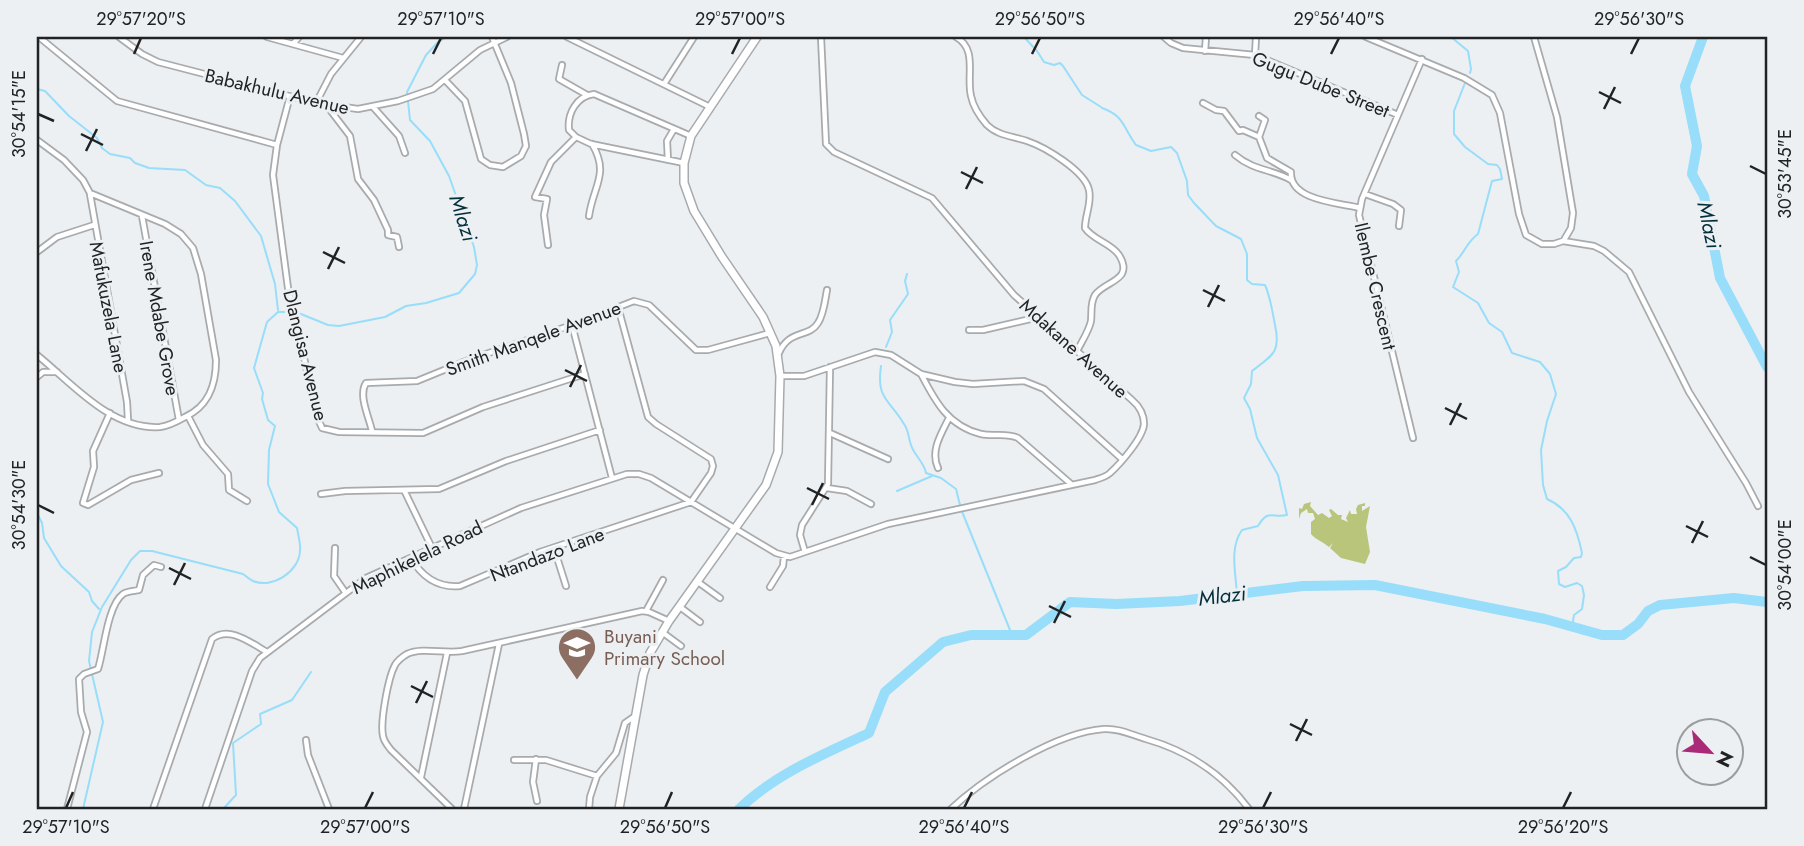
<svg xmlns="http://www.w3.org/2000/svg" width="1804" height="846" font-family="Jost,sans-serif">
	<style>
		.green { fill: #b9c57a }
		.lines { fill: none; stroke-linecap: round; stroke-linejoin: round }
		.stream { stroke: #98ddf9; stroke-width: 2 }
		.river { stroke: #98ddf9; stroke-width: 10 }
		.street-casing { stroke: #a8abae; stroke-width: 8 }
		.secondary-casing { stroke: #a8abae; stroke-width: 10 }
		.street { stroke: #fff; stroke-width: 4.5 }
		.secondary { stroke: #fff; stroke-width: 7 }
		.ticks { fill: none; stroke: #212224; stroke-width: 2.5 }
		.labels { text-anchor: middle; stroke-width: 6; stroke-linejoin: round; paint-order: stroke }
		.street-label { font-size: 19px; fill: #212224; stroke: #ecf0f3 }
		.education-label { font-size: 19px; fill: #785e54; stroke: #ecf0f3; text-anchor: start }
		.water-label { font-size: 21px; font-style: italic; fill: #022e3c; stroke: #ecf0f3 }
		.neatline { fill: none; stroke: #212224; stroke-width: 2.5 }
		.ticks-label { font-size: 18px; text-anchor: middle; fill: #212224 }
	</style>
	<rect width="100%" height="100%" fill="#ecf0f3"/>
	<path class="green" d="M1311 502 1310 506 1318 515 1322 513 1329 518 1332 516 1329 510 1331 509 1338 515H1342L1341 519 1348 522 1346 518 1350 510 1351 514H1357L1356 509 1358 505 1365 503V506H1362V511L1370 506 1366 527 1370 552 1365 564 1341 558 1330 548 1333 543 1329 547C1323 542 1315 539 1311 534V522L1315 519 1313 513H1308L1307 509 1301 513 1299 519V508L1302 509 1304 504Z"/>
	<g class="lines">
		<path class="stream" d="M1024 37 1037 51 1044 62 1054 65 1060 63 1063 66 1082 95 1101 107
			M1451 37 1468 51 1471 69 1470 73
			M1465 83 1454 111V134L1465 147 1488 164 1497 165 1500 169 1502 179 1492 181 1478 234C1466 243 1466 251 1456 261L1459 272 1453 287 1478 303 1489 323 1502 332 1512 353 1540 362 1550 374 1556 394 1547 421 1541 450 1543 485 1547 499C1570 509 1577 529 1582 553L1581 557 1574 558 1566 567 1558 571 1559 584 1565 587 1577 583 1582 586 1584 595 1582 609 1574 615 1572 627
			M37 89 45 91 69 116 97 138 102 148 110 154 130 158 135 163 149 168 185 170 206 185 220 188 235 201 261 236 275 284 278 310
			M1102 108C1125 116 1123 128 1136 145L1151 151 1171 147 1177 153 1187 181 1188 195 1194 203 1216 226 1241 239 1247 254V280L1252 284 1265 285C1271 299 1272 310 1275 325 1281 352 1273 355 1252 371L1251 384 1244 398 1250 409 1257 438 1278 475 1287 515C1271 518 1268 509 1258 526L1242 530C1229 548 1236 574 1237 595
			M296 312 328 325 339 326 385 317 406 306 426 303 459 293 475 274 477 265 474 247 449 176 430 141 410 120 407 92 426 55 438 42 447 37
			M886 347 892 332 890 320 908 294 905 281 907 274
			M881 366C876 399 889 399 904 424 909 431 908 437 911 445 914 455 924 462 926 473L941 478 956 489 961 509 1012 635
			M897 491 932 476
			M37 513 42 523 44 538 61 566 89 592 92 601 99 609
			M83 809 103 722 89 661 92 632 102 607 131 560 140 551H152L243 574C246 576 249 579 253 581 272 589 299 572 300 551 301 544 298 535 297 528L279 512 268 484 269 450 275 426 268 420 262 399 263 393 254 368 267 322 278 312H285
			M223 809 236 795 233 743 261 724 260 714 292 700 311 672"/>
		<path class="river" d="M1703 37 1685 86 1697 146 1692 174 1704 196 1720 278 1767 367
			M739 809C775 774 824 754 869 733L885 692 943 642 971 635H1026L1070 602 1116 604 1180 601 1303 586 1375 585 1545 619 1602 635H1623L1638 624 1648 611 1660 605 1734 598 1767 602"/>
		<g class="street-casing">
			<path id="street" d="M39 37 117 101 277 145
				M119 37 142 54 158 62 316 103 358 109 398 101 433 89 480 50 507 37
				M267 37 343 58
				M567 37 708 106
				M956 37C978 49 966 76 971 96 973 106 980 117 987 125 998 136 1013 136 1027 141 1045 147 1085 171 1089 190 1092 203 1085 215 1085 228 1093 240 1111 243 1119 255 1135 281 1104 281 1095 295 1090 303 1092 312 1091 321 1089 331 1082 341 1077 351
				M1164 37 1171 43 1183 48 1255 55 1398 115
				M1366 37 1464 78 1492 95 1500 113 1519 214 1526 235 1542 244H1554L1563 241 1594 246 1604 251 1629 272 1689 392 1746 483 1758 506
				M1534 37 1557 117 1573 213 1571 228 1564 240
				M293 44 299 37
				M1205 51 1206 37
				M1255 55 1256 37
				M562 65 559 79 587 95
				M445 80 465 101 481 159 490 165 503 167 521 156 526 146 524 134 511 83 492 37
				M664 84 694 37
				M290 96 277 145 273 175 288 288 318 419 322 428 339 432 423 433 483 407 585 374
				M316 103 331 74 361 37
				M1203 103 1216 110 1224 111 1239 131 1243 130 1259 137
				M327 106 350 136 358 179 374 200 388 230V235L397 237 399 247
				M374 108 399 136 405 153
				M1259 116 1265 120 1259 137 1267 158 1291 172C1289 201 1341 203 1360 208
				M37 140 64 160 83 180 90 193 165 224 181 234 193 248 201 274 216 360C216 385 209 406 185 417 178 421 168 426 160 427 110 430 71 382 37 355
				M1235 155C1254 171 1272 169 1291 180
				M668 160 667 141 674 129
				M684 163 591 144 576 137 569 130C567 113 577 96 594 94L691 136
				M90 194 127 402 128 420
				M1365 194 1393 204 1401 210 1399 226
				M142 216 179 420
				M589 216C593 186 610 174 592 144
				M548 245 544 215 547 199 535 197 551 162 576 137
				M37 252 57 237 94 225
				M572 325 612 478
				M969 330H983L1039 317
				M779 353C789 329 809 338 818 323 824 314 825 300 827 290
				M921 374C935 401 948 426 981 434 994 437 1006 432 1018 438L1071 484
				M780 376H804L875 352 891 355 921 374 955 382 973 384 1024 381 1044 389 1122 459
				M37 377 43 372H57
				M110 413 93 451 94 467 83 503 88 505 131 480 159 473
				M188 416 203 445 228 474 229 490 247 501
				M372 431C369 417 358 395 366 383L417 381 471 359 572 325 634 301 649 305 696 350H708L770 333
				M830 433 888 459
				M1413 438 1359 215 1362 199 1422 59
				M938 468C930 451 941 434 949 418
				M827 488 847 491 871 504
				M404 490 432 548
				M321 494 345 491 439 489 506 461 600 430
				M335 548 334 576 345 592
				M554 548 566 586
				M805 552 800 535 802 525 828 484 830 367
				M411 558C422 577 437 588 460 586L540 552 691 502 711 473 713 466 711 459 656 424 648 417 618 307
				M698 582 720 598
				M770 587 783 566 784 556
				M680 607 700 622
				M646 611 663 580
				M662 632 681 646
				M306 740 308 755 329 809
				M536 759 533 782 537 801
				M514 760H546L597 776
				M421 777 447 653
				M67 809 87 732 81 712 79 679 84 674 98 669C104 651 107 606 123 594 127 591 134 591 139 590L143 575 154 565 161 567
				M153 809 212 639C229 625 251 643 267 652
				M205 809 252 671 260 658 366 578 521 508 627 474H639L651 478 776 553 790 557 888 524 1095 480C1100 478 1106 477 1110 473 1120 464 1143 438 1144 424 1144 414 1139 406 1132 400L1014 295 932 198 834 152 826 144 821 37
				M452 809 391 750C388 746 384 742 383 736 380 722 388 678 395 665 398 660 402 657 407 654 423 647 445 654 462 651L642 611 649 612 669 621
				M464 809 499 644
				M589 809 590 797 597 776 616 753 625 723 635 716
				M951 809C985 777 1057 732 1104 729 1119 728 1132 735 1146 739 1188 751 1222 773 1249 809"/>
		</g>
		<g class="secondary-casing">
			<path id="secondary" d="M619 809 643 675 650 653 669 621 766 485 778 452 780 376 776 346 763 317 722 257 694 211 684 183V163L691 136 757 37"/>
		</g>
		<use href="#street" class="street"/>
		<use href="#secondary" class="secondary"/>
	</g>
	<path class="ticks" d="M134 54 141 38M433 54 441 38M732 54 740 38M1032 54 1040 38M1331 54 1339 38M1631 54 1639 38M1599 92 1621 103M1604 109 1615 87M38 114 54 121M81 134 103 145M86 151 97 129M1750 166 1766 174M961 172 983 183M966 189 977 167M323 252 345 263M328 269 339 247M1203 290 1225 301M1208 307 1219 285M565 370 587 381M570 387 581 365M1445 408 1467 419M1450 425 1461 403M807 488 829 499M38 505 54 513M812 505 823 483M1686 526 1708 537M1692 543 1703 521M1750 557 1766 565M169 568 191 579M174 585 185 563M1049 606 1071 617M1054 623 1065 601M411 686 433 697M416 703 427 681M1290 724 1312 735M1296 741 1307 719M66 808 73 792M365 808 373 792M665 808 672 792M964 808 972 792M1263 808 1271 792M1563 808 1571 792"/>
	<defs>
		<g id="school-pin" transform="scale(2.0125)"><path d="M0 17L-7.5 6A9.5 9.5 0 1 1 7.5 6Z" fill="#8d6e63" stroke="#ecf0f3"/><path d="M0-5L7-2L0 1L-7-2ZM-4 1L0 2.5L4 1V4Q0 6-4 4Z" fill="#fff"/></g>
	</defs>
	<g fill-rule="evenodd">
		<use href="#school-pin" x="577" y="647"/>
	</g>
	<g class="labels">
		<g class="street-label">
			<text transform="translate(1321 84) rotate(22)" y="7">Gugu Dube Street</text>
			<text transform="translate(277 91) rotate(13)" y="7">Babakhulu Avenue</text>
			<text transform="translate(1376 286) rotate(77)" y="7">Ilembe Crescent</text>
			<text transform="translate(109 307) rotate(79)" y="7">Mafukuzela Lane</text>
			<text transform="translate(160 318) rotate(80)" y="7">Irene Mdabe Grove</text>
			<text transform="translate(533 338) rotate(-20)" y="7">Smith Manqele Avenue</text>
			<text transform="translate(1074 348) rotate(42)" y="7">Mdakane Avenue</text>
			<text transform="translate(306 355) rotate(76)" y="7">Dlangisa Avenue</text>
			<text transform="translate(547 554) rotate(-21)" y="7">Ntandazo Lane</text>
			<text transform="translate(417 557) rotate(-26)" y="7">Maphikelela Road</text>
		</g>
		<g class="education-label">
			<text x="604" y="643">Buyani<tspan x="604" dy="22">Primary School</tspan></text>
		</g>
		<g class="water-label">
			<text transform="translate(463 218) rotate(72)" y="7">Mlazi</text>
			<text transform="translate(1709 225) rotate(78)" y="7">Mlazi</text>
			<text transform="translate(1222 596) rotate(-7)" y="7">Mlazi</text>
		</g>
	</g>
	<rect width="1804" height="846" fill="none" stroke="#ecf0f3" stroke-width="77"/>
	<g transform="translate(1710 752) rotate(116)"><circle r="33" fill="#ecf0f3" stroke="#9b9ea0" stroke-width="2"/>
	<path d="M0-5L12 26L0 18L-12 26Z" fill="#aa2a77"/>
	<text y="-10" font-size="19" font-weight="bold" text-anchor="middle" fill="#212224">N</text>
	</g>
	<rect x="38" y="38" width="1728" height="770" class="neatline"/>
	<g class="ticks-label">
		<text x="141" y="25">29°57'20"S</text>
		<text x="441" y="25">29°57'10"S</text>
		<text x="740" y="25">29°57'00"S</text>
		<text x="1040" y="25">29°56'50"S</text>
		<text x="1339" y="25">29°56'40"S</text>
		<text x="1639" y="25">29°56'30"S</text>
		<text transform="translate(19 114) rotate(-90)" y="6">30°54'15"E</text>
		<text transform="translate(1785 174) rotate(-90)" y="6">30°53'45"E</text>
		<text transform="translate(19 505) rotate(-90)" y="6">30°54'30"E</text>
		<text transform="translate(1785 565) rotate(-90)" y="6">30°54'00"E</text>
		<text x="66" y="833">29°57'10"S</text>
		<text x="365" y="833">29°57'00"S</text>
		<text x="665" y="833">29°56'50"S</text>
		<text x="964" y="833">29°56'40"S</text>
		<text x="1263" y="833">29°56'30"S</text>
		<text x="1563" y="833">29°56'20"S</text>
	</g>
</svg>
